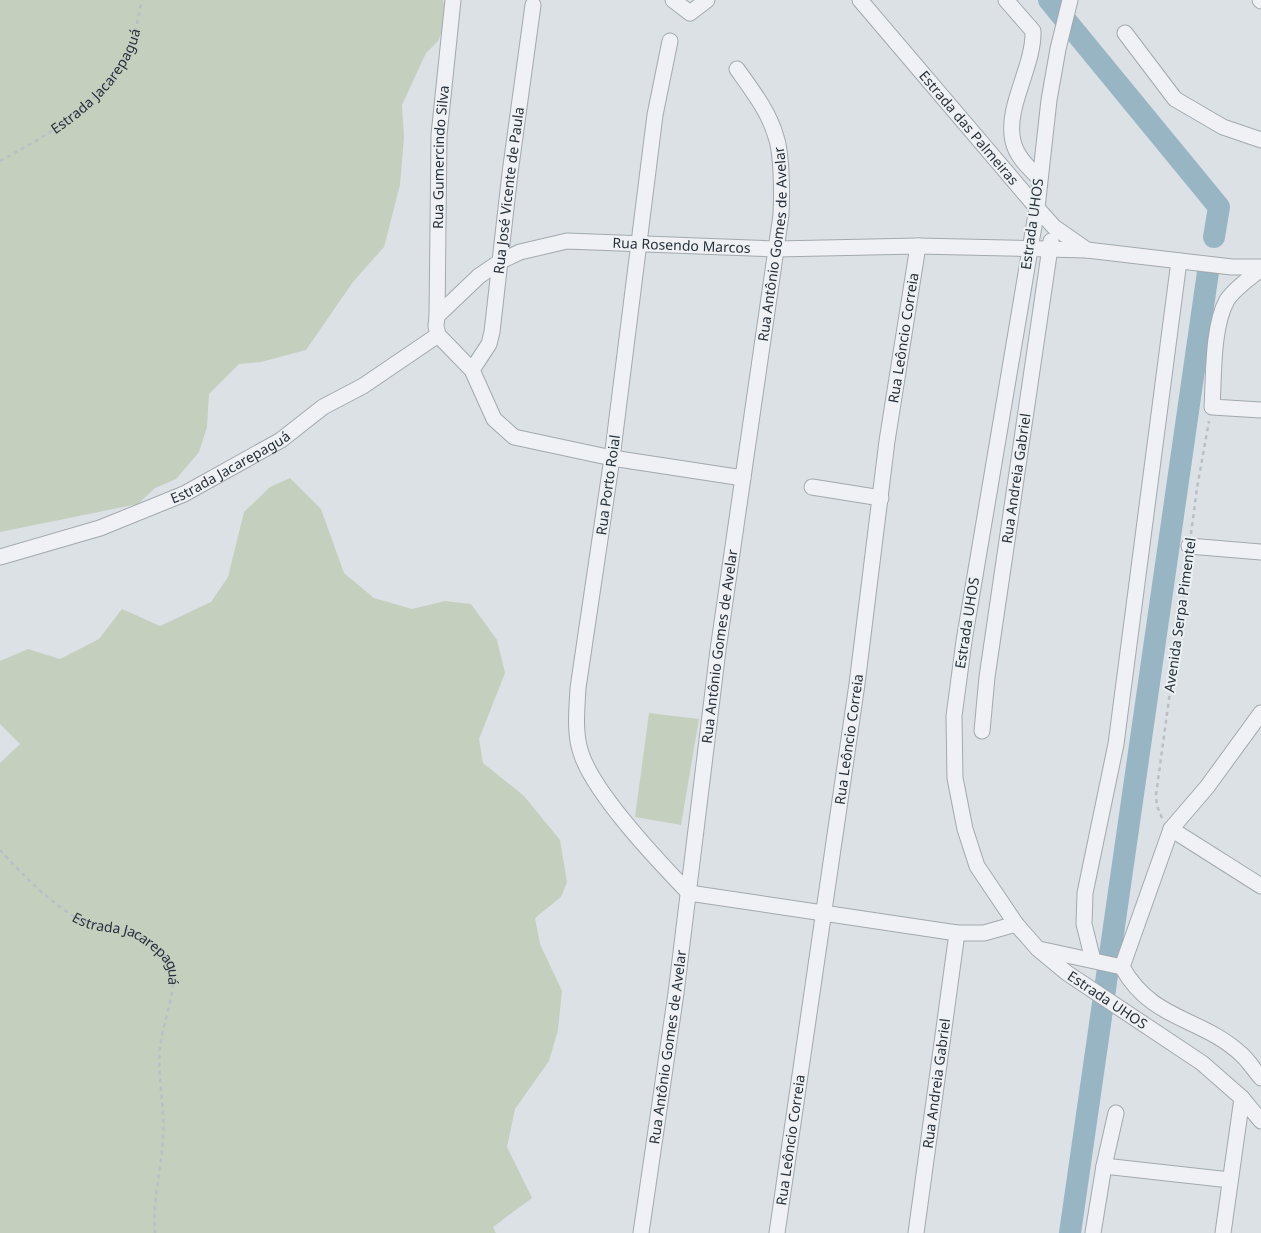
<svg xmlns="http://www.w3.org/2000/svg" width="1261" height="1233" font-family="'Noto Sans',sans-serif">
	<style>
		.green { fill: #c5cfbe }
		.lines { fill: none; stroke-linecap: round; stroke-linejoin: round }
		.river { stroke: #98b5c4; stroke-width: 22 }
		.minor-casing { stroke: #a2a9af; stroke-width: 17 }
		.path { stroke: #bbbfc4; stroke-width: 2.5; stroke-dasharray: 4 4; stroke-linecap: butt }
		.minor { stroke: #eff1f4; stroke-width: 15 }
		.labels { text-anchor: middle; stroke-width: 4; stroke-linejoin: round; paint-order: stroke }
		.street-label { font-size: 14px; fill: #27313b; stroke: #ebf0f3 }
	</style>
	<rect width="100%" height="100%" fill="#dce1e6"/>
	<path class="green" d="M0 0H443L447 19 438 41 426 53 402 105 404 137 400 185 384 247 353 282 306 350 261 362 239 364 209 394 207 427 199 452 176 479 155 488 138 504 0 532Z
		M290 478 321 509 344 573 374 598 412 609 445 601 471 604 497 640 505 673 479 739 483 763 524 796 560 840 567 882 561 897 535 918 540 944 562 991 558 1030 549 1061 515 1109 507 1147 532 1198 493 1227 496 1233H0V763L20 744 0 724V661L28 649 60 659 99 639 122 609 160 626 211 602 228 577 244 512 270 487Z
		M649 713 699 719 681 825 635 817Z"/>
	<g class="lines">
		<path class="river" d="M1049 0 1219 207 1214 237
			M1070 1233 1208 272"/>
		<g class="minor-casing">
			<g id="minor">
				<path d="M673 0 690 13 707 0"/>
				<path id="s3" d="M860 0 1037 208 1054 227 1087 250 1232 267H1261"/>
				<path d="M1006 0 1033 31C1034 67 1005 107 1013 141 1016 156 1028 167 1039 178"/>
				<path id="s4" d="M1070 0 1058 49 1049 100 1037 208 964 641 954 716 955 778 965 829 977 866 1016 924 1038 949 1067 973 1202 1063 1242 1098 1261 1121"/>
				<path d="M1260 0 1261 1"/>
				<path d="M1125 33 1175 99 1223 127 1261 140"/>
				<path d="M670 41 655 115 612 458 578 688C577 709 574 733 581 753 594 794 659 862 689 893L957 933H984L1016 924"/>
				<path d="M1261 269C1250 278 1235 288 1227 300 1212 327 1214 377 1212 407L1261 410"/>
				<path id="s5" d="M437 316 439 135 453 0"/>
				<path id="s6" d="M472 370 489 344 492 332 510 173 533 5"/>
				<path id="s7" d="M743 478 612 458 514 437 494 419 472 370 438 335 436 326 437 316 479 276 501 261 520 252 567 241 776 249 918 246 1087 250"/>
				<path d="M812 487 881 498"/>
				<path d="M1189 546 1261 552"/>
				<path id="s8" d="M0 557 100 528 184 494 281 440 323 407 363 386 438 335"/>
				<path id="s9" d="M982 731 987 677 1051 241"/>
				<path d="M1171 829 1261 886"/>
				<path d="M1039 949 1122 967C1152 1021 1201 1017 1241 1054 1249 1061 1254 1070 1261 1078"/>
				<path d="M1093 960 1084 924 1085 893 1116 744 1179 261"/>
				<path d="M1122 967 1171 829 1207 787 1261 713"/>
				<path d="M1104 1166 1230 1180"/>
				<path id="s10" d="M641 1233 676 993 718 650 781 215C782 195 782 154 776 137 769 112 752 90 737 69"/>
				<path id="s11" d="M777 1233 857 684 887 441 918 246"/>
				<path id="s12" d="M916 1233 957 933"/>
				<path d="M1093 1233 1104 1166 1116 1113"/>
				<path d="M1223 1233 1242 1098"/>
			</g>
		</g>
		<g class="path">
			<path id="s1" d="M0 161C49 135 105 101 129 49 136 34 138 16 142 0"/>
			<path d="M1191 534 1197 488 1209 421"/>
			<path d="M1162 818 1157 806 1156 795 1188 559"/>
			<path id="s2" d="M0 850C20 872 62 916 91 924 110 929 129 926 145 939 154 945 171 958 173 969 176 992 163 1023 160 1047 157 1076 165 1106 163 1135 162 1168 152 1200 155 1233"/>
		</g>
		<use href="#minor" class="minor"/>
	</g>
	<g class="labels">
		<g class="street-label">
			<text dy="5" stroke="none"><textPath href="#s1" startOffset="128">Estrada Jacarepaguá</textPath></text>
			<text dy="5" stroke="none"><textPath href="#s3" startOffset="168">Estrada das Palmeiras</textPath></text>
			<text dy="5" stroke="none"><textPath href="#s5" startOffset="159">Rua Gumercindo Silva</textPath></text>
			<text dy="5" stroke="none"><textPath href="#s6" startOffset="186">Rua José Vicente de Paula</textPath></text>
			<text transform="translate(1032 224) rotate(-82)" y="5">Estrada UHOS</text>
			<text dy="5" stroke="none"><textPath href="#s10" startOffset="998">Rua Antônio Gomes de Avelar</textPath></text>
			<text dy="5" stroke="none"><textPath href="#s7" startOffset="650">Rua Rosendo Marcos</textPath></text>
			<text dy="5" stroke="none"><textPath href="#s11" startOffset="904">Rua Leôncio Correia</textPath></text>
			<text dy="5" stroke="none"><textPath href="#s8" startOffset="248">Estrada Jacarepaguá</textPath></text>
			<text dy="5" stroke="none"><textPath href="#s9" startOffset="255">Rua Andreia Gabriel</textPath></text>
			<text transform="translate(608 485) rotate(-82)" y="5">Rua Porto Roial</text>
			<text transform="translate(1180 615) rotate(-82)" y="5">Avenida Serpa Pimentel</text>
			<text transform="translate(967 623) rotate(-81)" y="5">Estrada UHOS</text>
			<text dy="5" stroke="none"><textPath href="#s10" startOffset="592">Rua Antônio Gomes de Avelar</textPath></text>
			<text dy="5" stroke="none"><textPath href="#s11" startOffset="499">Rua Leôncio Correia</textPath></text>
			<text dy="5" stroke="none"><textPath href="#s2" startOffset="166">Estrada Jacarepaguá</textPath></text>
			<text dy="5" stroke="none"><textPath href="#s4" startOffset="1068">Estrada UHOS</textPath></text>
			<text dy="5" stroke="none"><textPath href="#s10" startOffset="188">Rua Antônio Gomes de Avelar</textPath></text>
			<text dy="5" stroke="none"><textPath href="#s12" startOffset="151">Rua Andreia Gabriel</textPath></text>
			<text dy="5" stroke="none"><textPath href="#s11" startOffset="94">Rua Leôncio Correia</textPath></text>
		</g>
	</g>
</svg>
